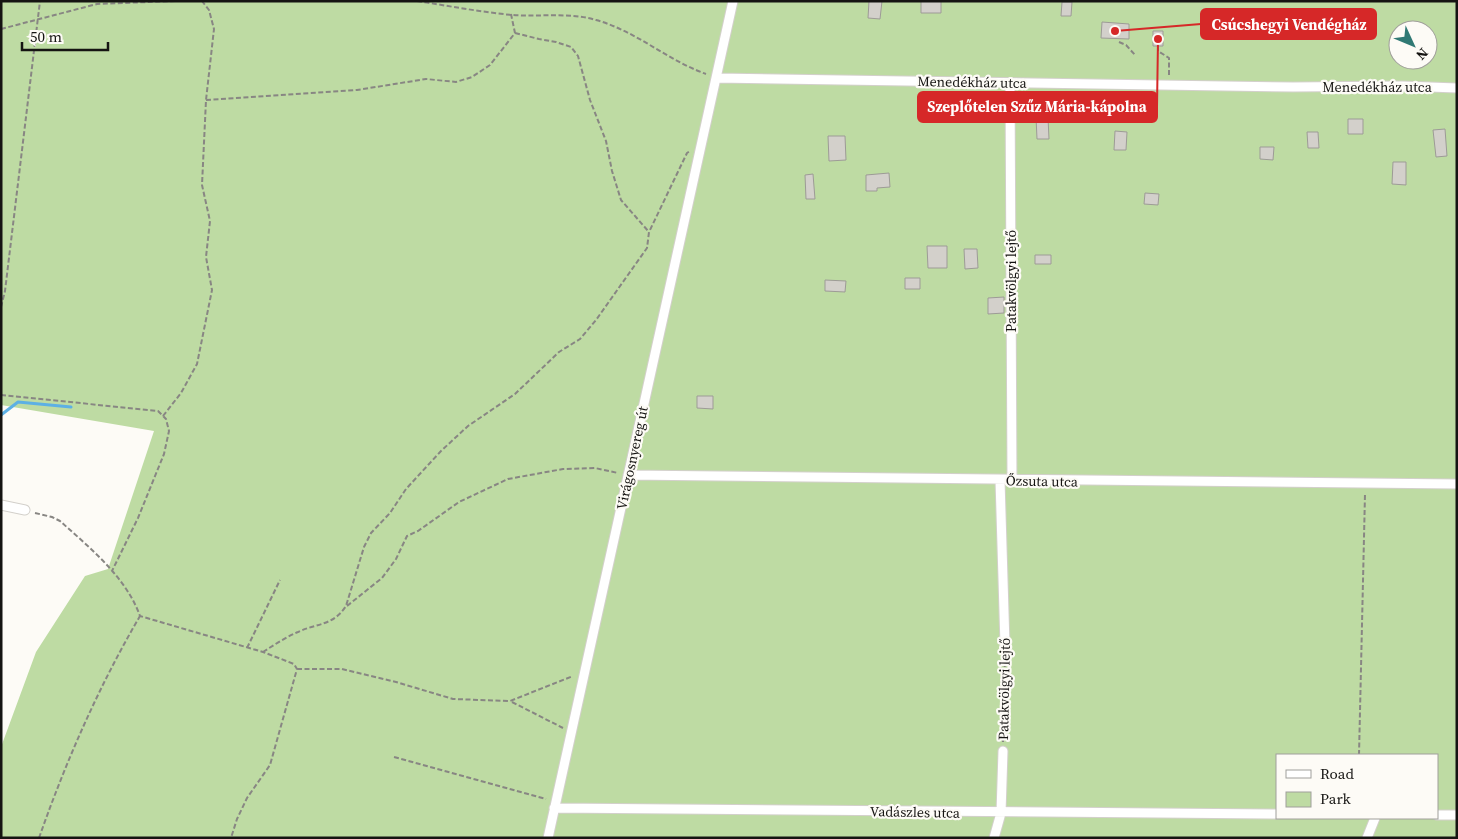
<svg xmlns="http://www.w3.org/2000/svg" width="1458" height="839" font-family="'Source Serif 4',serif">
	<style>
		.green { fill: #bedba3; fill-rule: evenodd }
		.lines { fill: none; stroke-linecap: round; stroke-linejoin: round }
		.stream { stroke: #5db0e4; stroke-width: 3 }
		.building { fill: #d3d0cb; stroke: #9d9b96 }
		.minor-casing { stroke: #d3d0cb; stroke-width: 11 }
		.path { stroke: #888683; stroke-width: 2; stroke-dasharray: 5 2.5; stroke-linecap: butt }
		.minor { stroke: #fff; stroke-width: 9 }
		.labels { text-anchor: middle; stroke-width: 4.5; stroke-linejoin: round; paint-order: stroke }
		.street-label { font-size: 14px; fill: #151412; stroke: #fdfbf6 }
		.leader { fill: none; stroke: #d62828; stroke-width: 2 }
		.callout-dot { fill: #d62828; stroke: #fdfbf6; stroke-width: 2 }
		.callout { fill: #d62828; stroke: #d62828; stroke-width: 2 }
		.callout-label { font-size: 15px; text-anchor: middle; font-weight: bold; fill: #fff }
	</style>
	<rect width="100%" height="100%" fill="#fdfbf6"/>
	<path class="green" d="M1 1H1457V838H1V747L36 652 85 576 108 569 154 431 1 405ZM1398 30H1428V60H1398ZM1277 755H1437V818H1277Z"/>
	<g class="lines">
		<path class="stream" d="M1 415 18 402 71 407"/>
	</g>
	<path class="building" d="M869 1H882L880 19 868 18Z
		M921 1H941V13H921Z
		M1062 2H1072L1071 16H1061Z
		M1102 22 1129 24V39L1101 38Z
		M1153 31H1163V46H1153Z
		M1036 117H1048L1049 139H1037Z
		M1348 119H1363V134H1348Z
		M1445 129 1447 156 1436 157 1433 130Z
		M1115 131 1127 132 1126 150H1114Z
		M1307 132H1318L1319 148H1308Z
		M828 136H845L846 160 829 161Z
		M1260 147H1274L1273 160 1260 159Z
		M1393 162H1406V185L1392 184Z
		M889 173 890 187 877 188V191H866V175Z
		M813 174 815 199H806L805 175Z
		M1145 193 1159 194 1158 205 1144 204Z
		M927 246H947V268H928Z
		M964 249H977L978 268 965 269Z
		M1035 255H1051V264H1035Z
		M905 278H920V289H905Z
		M825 280 846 281 845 292 825 291Z
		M1004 297V313L988 314V298Z
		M697 396H713V409L697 408Z"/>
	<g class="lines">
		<g class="minor-casing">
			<path id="minor" d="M716 78 1293 87 1402 86 1457 88
				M1010 83 1012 480
				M628 475 1457 484
				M1000 480 1005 645
				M1 505 25 510
				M554 808 1277 814
				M1437 815H1457
				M548 838 733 1
				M994 838 1001 813 1003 751
				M1367 838 1375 818"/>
		</g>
		<path class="path" d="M417 1C449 6 481 12 512 15 540 17 569 12 596 20 636 31 667 60 706 74
			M1 29 97 4 175 1
			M515 33 539 39 556 42 571 47 578 56 590 100 606 141 612 171 621 200 649 232
			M1119 42 1126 45 1135 55
			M1158 46V51L1169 58V75
			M206 100 357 90 426 79 456 82 472 77 490 65 515 33 511 14
			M1 307 5 291 40 1
			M1 395 158 411 166 419 169 431 164 454 138 518 112 571
			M163 416 181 393 197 364 212 290 206 257 210 221 202 185 206 100 214 29 209 10 202 1
			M35 513 52 517 60 521C90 548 126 577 140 616L263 652 294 664 297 669 270 765 247 798 237 819 231 838
			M347 606 382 578 396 559 407 536 418 531 459 502 508 479 563 469 595 468 618 473
			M247 648 280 580
			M263 652C274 645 286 637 298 632 317 623 333 626 346 606L364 547 371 533 390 513 406 489 441 451 468 426 515 394 559 352 580 339 596 320 647 248 649 232 687 153 690 151
			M297 669H342L396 682 453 699 510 701 573 676
			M512 702 563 728
			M1003 742 1005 654
			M1359 755 1365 494
			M394 757 546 799
			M39 838C66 761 99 686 140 616"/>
		<use href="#minor" class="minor"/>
	</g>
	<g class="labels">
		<g class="street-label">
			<text transform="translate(972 82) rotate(1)" y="5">Menedékház utca</text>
			<text x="1377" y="92">Menedékház utca</text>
			<text transform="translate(1011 281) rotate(-90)" y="5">Patakvölgyi lejtő</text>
			<text transform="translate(632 458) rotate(-78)" y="5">Virágosnyereg út</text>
			<text transform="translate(1042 481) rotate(1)" y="5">Őzsuta utca</text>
			<text transform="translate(1004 689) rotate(-89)" y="5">Patakvölgyi lejtő</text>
			<text transform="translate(915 812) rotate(1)" y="5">Vadászles utca</text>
		</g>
	</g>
	<path class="leader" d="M1115 31L1201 24M1158 39L1157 107"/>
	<g class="callout-dot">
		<circle cx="1115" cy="31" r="5"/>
		<circle cx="1158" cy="39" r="5"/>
	</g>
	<g class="callout">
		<rect x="1201" y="9" width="175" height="30" rx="5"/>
		<rect x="918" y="92" width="239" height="30" rx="5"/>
	</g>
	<g class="callout-label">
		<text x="1289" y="30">Csúcshegyi Vendégház</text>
		<text x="1037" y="112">Szeplőtelen Szűz Mária-kápolna</text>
	</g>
	<rect width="1458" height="839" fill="none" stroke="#151412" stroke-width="5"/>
	<rect x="1276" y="754" width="162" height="65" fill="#fdfbf6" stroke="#a09f9b"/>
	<rect x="1286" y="770" width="25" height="8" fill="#ffffff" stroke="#a09f9b"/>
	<text x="1320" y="779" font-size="15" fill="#151412">Road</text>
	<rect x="1286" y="792" width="25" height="15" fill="#bedba3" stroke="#a09f9b"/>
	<text x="1320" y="804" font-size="15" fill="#151412">Park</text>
	<g transform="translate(1413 45) rotate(134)"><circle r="24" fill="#fdfbf6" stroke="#a09f9b"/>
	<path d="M0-4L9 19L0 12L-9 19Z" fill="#307974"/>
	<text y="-8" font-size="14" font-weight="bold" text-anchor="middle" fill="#151412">N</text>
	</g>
	<path d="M22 42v8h86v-8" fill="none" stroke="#151412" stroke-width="2.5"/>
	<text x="30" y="42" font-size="15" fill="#151412" stroke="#fdfbf6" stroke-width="4" paint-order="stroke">50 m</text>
</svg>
